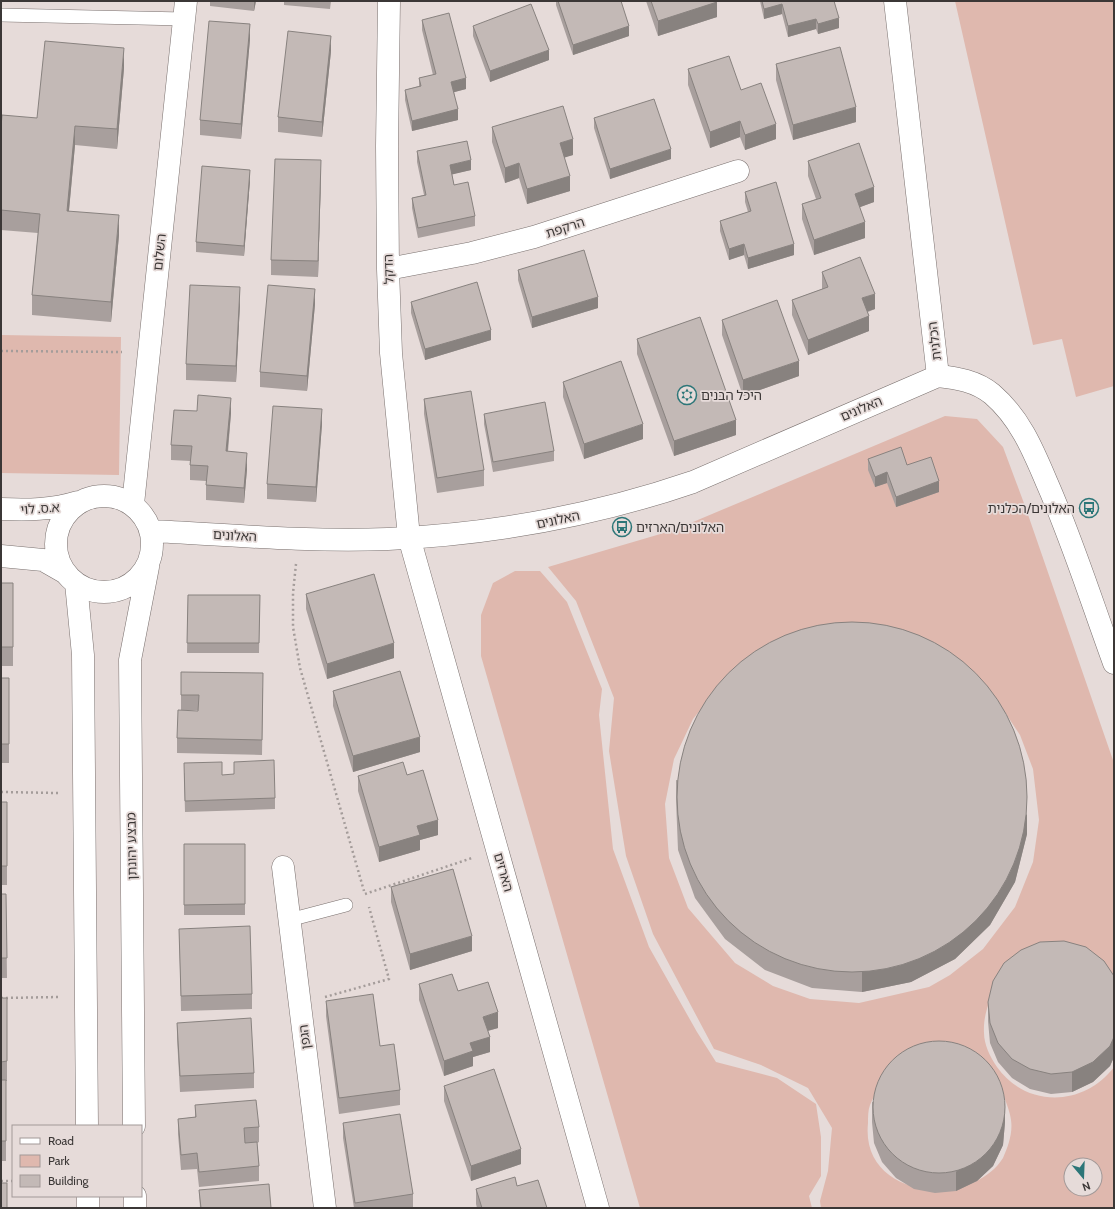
<svg xmlns="http://www.w3.org/2000/svg" width="1115" height="1209" font-family="Cabin,'Noto Sans Hebrew',sans-serif">
	<style>
		.green { fill: #dfb8ae; fill-rule: evenodd }
		.lines { fill: none; stroke-linecap: round; stroke-linejoin: round }
		.lane-casing { stroke: #7a716f; stroke-width: 14 }
		.street-casing { stroke: #7a716f; stroke-width: 23 }
		.secondary-casing { stroke: #7a716f; stroke-width: 23 }
		.path { stroke: #a49c9a; stroke-width: 2.5; stroke-dasharray: 2 3; stroke-linecap: butt }
		.lane { stroke: #fff; stroke-width: 13 }
		.street { stroke: #fff; stroke-width: 22 }
		.secondary { stroke: #fff; stroke-width: 22 }
		.wall { fill: #a89f9d }
		.shaded-wall { fill: #88827f }
		.building { fill: #c3b9b6; stroke: #88827f }
		.labels { text-anchor: middle; stroke-width: 3.5; stroke-linejoin: round; paint-order: stroke }
		.street-label { font-size: 13px; fill: #3b3736; stroke: #e6dbd9 }
		.poi-label { font-size: 13px; fill: #3b3736; stroke: #e6dbd9; text-anchor: start }
	</style>
	<rect width="100%" height="100%" fill="#e6dbd9"/>
	<path class="green" d="M955 1H1114V386L1076 397 1062 339 1033 345Z
		M1 335 121 337 119 475 1 473Z
		M945 416 977 419 1003 447 1025 506 1114 763V987L998 983C990 999 983 1014 984 1033 984 1044 990 1057 997 1067 1026 1108 1084 1107 1114 1067V1208H821L820 1201 828 1171 832 1128 808 1088 761 1065 714 1049 653 934 626 856 609 751 614 698 576 601 548 567 674 530ZM721 684 992 693 1020 735 1033 769 1039 820 1033 862 1015 907 983 949 950 975 929 987 859 1003 810 999 773 986 735 963 688 908 669 858 665 804 674 759 693 719ZM881 1083 1002 1091C1005 1100 1010 1111 1011 1120 1013 1133 1008 1147 1003 1158 971 1209 860 1199 868 1123 868 1117 868 1110 870 1105 873 1097 878 1090 881 1083ZM1071 1165H1095V1189H1071Z
		M515 571H540L567 602 602 689 599 715 613 849 649 947 697 1032 716 1062 777 1078 816 1104 821 1137V1176L809 1196 812 1208H640L481 656V615L493 583Z"/>
	<g class="lines">
		<g class="lane-casing">
			<path id="lane" d="M1 15 184 19
				M289 920 346 905"/>
		</g>
		<g class="street-casing">
			<path id="street" d="M389 1 387 146 388 269 391 353 409 537 598 1208
				M895 1 938 376
				M388 269 472 253 534 237 738 171
				M133 504 186 1
				M283 867 325 1208"/>
		</g>
		<g class="secondary-casing">
			<path id="secondary" d="M56 544a48 48 0 1 1 96 0a48 48 0 1 1-96 0Z
				M1 509C28 510 52 510 78 502
				M152 531C230 535 309 542 388 539 491 534 594 516 693 482L938 376C957 378 976 381 992 394 1020 418 1033 450 1047 483 1073 542 1092 603 1114 663
				M1 556 43 560 64 572
				M76 583 83 655 87 1126
				M134 1126 130 660 148 567
				M88 1196V1208
				M135 1196V1208"/>
		</g>
		<path class="path" d="M1 351 122 352
			M296 564 293 593V627L300 668 364 891
			M1 792 58 793
			M365 894 472 858
			M325 997 389 979 369 907
			M1 998 60 997
			M1 1181H13"/>
		<use href="#lane" class="lane"/>
		<use href="#street" class="street"/>
		<use href="#secondary" class="secondary"/>
	</g>
	<path class="wall" d="M210 1H256L254 11 210 6Z
		M284 1H331L330 9 284 5Z
		M556 1H621L629 36 573 55 556 5Z
		M646 1H717V17L658 36Z
		M760 1H834L839 28 818 34 816 29 788 37 782 14 764 19Z
		M422 20 466 89 454 92 458 120 412 131 405 100V90L419 86V78L433 75 422 30Z
		M473 26 549 60 490 82 473 36Z
		M250 39 241 139 200 135V120Z
		M331 51 322 137 278 132V117Z
		M776 64 856 122 793 140 776 80Z
		M124 68 117 149 75 145 69 211 119 235 111 322 32 315V295L38 233 1 230V127L37 118Z
		M688 69 741 90 776 139 745 150 740 137 710 148 688 85Z
		M594 118 671 159 610 179 594 128Z
		M492 127 573 155 564 157 570 191 527 204 519 178 505 183 492 142Z
		M417 151 471 170 452 174 454 185 475 216V226L418 238 412 208V198L424 195 417 162Z
		M808 161 874 202 860 207 865 238 814 255 802 219V204L816 199 808 176Z
		M321 176 318 277 271 275V260Z
		M250 180 244 256 196 252V242Z
		M745 192 794 255 748 269 744 255 729 260 720 231V221L748 212 745 202Z
		M518 270 598 308 532 328 518 280Z
		M822 272 875 309 868 312 869 331 808 355 792 315V300L822 289Z
		M411 302 491 340 425 360 411 313Z
		M240 303 236 382 186 380V364Z
		M315 304 307 391 260 387V372Z
		M722 320 799 376 743 396 722 335Z
		M637 339 736 435 674 456 637 354Z
		M563 382 643 439 584 459 563 397Z
		M424 399 484 470V486L437 493 424 414Z
		M231 413 228 452 247 469 244 503 206 500V481L190 480V461L171 460V445Z
		M484 414 554 451V461L493 472 484 424Z
		M322 424 316 502 267 499V484Z
		M868 459 907 465 939 492 896 507 887 483 875 487 868 470Z
		M1 583H13V666H1Z
		M306 594 394 658 327 679 306 609Z
		M188 595H260L259 653H187Z
		M181 672 263 688 262 755 177 753V738L198 711V710H181Z
		M1 678H9V763H1Z
		M333 691 420 752 353 772 333 706Z
		M184 773 222 775 275 798V809L185 812Z
		M407 775 438 835 420 840V850L379 862 358 791V776Z
		M676 780 1027 834 1015 882 990 925 955 959 911 982 862 992 812 988 765 970 725 939 695 898 678 850 676 800Z
		M1 802H7V885H1Z
		M184 844H245V915H184Z
		M391 887 472 951 410 970 391 902Z
		M1 894H6L7 978H1Z
		M179 929 252 994V1009L181 1011Z
		M1114 976V1057L1110 1066 1093 1082 1072 1092 1051 1094 1030 1089 1012 1078 998 1062 990 1043 988 1021V1002Z
		M419 984 458 991 498 1028 488 1031 490 1052 473 1057V1066L444 1076 419 1000Z
		M1 998H7V1081H6V1161H1Z
		M326 1001 380 1046 400 1090V1105L339 1114 326 1016Z
		M177 1023 254 1073V1088L180 1092 177 1038Z
		M444 1086 521 1164 471 1181 444 1101Z
		M872 1102 1005 1122 1003 1145 993 1166 977 1181 956 1191 935 1193 914 1189 896 1178 882 1162 874 1143 872 1122Z
		M195 1105 259 1127V1142L257 1143 259 1166V1181L199 1187 197 1169 181 1170 178 1134V1119L195 1117Z
		M343 1123 413 1194V1208H354L343 1138Z
		M517 1186 547 1208H477L476 1204V1189Z
		M199 1190 271 1208H200Z"/>
	<path class="shaded-wall" d="M254 1H256L254 11Z
		M717 2V17L658 36V21Z
		M782 4V14L764 19V9Z
		M839 18V28L818 34V24Z
		M816 19V29L788 37V26Z
		M250 24V39L241 139V124Z
		M629 26V36L573 55V45Z
		M331 36V51L322 137V122Z
		M124 48V68L117 149V129Z
		M549 50V60L490 82V71Z
		M466 78V89L451 93V82Z
		M856 107V122L793 140V125Z
		M458 109V120L412 131V121Z
		M740 121V137L710 148V132Z
		M776 124V139L745 150V135Z
		M75 126V145L67 231V211Z
		M573 139V155L560 159V143Z
		M671 149V159L610 179V169Z
		M321 160V176L318 277V261Z
		M471 160V170L450 175V165Z
		M519 163V178L505 183V168Z
		M250 170V180L244 256V246Z
		M570 176V191L527 204V189Z
		M874 187V202L855 209V194Z
		M119 215V235L111 322V302Z
		M865 222V238L814 255V240Z
		M744 244V255L729 260V249Z
		M794 244V255L748 269V258Z
		M240 287V303L236 382V366Z
		M315 289V304L307 391V376Z
		M875 294V309L862 313V298Z
		M598 297V308L532 328V317Z
		M869 316V331L808 355V340Z
		M491 330V340L425 360V349Z
		M799 361V376L743 396V380Z
		M231 398V413L226 467V451Z
		M322 409V424L316 502V487Z
		M736 420V435L674 456V441Z
		M643 424V439L584 459V444Z
		M247 453V469L244 503V488Z
		M887 472V483L875 487V477Z
		M939 481V492L896 507V497Z
		M394 643V658L327 679V664Z
		M420 737V752L353 772V756Z
		M1027 814V834L1015 882 990 925 955 959 911 982 862 992V972Z
		M438 820V835L420 840V850L379 862V847L417 826Z
		M472 936V951L410 970V954Z
		M498 1012V1028L483 1032V1017Z
		M490 1037V1052L473 1057V1066L444 1076V1061L470 1043Z
		M1114 1037V1057L1110 1066 1093 1082 1072 1092V1072Z
		M1005 1103V1122L1003 1145 993 1166 977 1181 956 1191V1172Z
		M521 1149V1164L471 1181V1166Z"/>
	<path class="building" d="M558 1H621L629 26 573 45Z
		M651 1H717V2L658 21Z
		M762 1H834L839 18 818 24 816 19 788 26 782 4 764 9Z
		M531 4 549 50 490 71 473 26Z
		M449 13 466 78 451 82 458 109 412 121 405 90 421 86 419 78 436 74 422 20Z
		M209 21 250 24 241 124 200 120Z
		M288 31 331 36 322 122 278 117Z
		M45 41 124 48 117 129 75 126 67 211 119 215 111 302 32 295 40 214 1 210V127L2 115 37 118Z
		M840 47 856 107 793 125 776 64Z
		M729 56 741 90 761 83 776 124 745 135 740 121 710 132 688 69Z
		M654 99 671 149 610 169 594 118Z
		M563 106 573 139 560 143 570 176 527 189 519 163 505 168 492 127Z
		M467 141 471 160 450 165 454 185 468 182 475 216 418 228 412 198 426 195 417 151Z
		M859 143 874 187 855 194 865 222 814 240 802 204 821 198 808 161Z
		M275 159 321 160 318 261 271 260Z
		M202 166 250 170 244 246 196 242Z
		M776 182 794 244 748 258 744 244 729 249 720 221 751 211 745 192Z
		M584 250 598 297 532 317 518 270Z
		M860 257 875 294 862 298 869 316 808 340 792 300 828 287 822 272Z
		M477 282 491 330 425 349 411 302Z
		M190 285 240 287 236 366 186 364Z
		M268 285 315 289 307 376 260 372Z
		M777 300 799 361 743 380 722 320Z
		M700 317 736 420 674 441 637 339Z
		M621 361 643 424 584 444 563 382Z
		M471 391 484 470 437 478 424 399Z
		M198 395 231 398 226 451 247 453 244 488 206 485 208 466 190 465 192 446 171 445 174 410 197 411Z
		M545 402 554 451 493 462 484 414Z
		M273 406 322 409 316 487 267 484Z
		M901 447 907 465 931 457 939 481 896 497 887 472 875 477 868 459Z
		M374 574 394 643 327 664 306 594Z
		M1 583H13V647H1Z
		M188 595H260L259 643H187Z
		M677 797a175 175 0 1 1 350 0a175 175 0 1 1-350 0Z
		M400 671 420 737 353 756 333 691Z
		M181 672 263 673 262 740 177 738 178 710 198 711 199 695H181Z
		M1 678H9V744H1Z
		M274 760 275 798 185 801 184 763 222 762V775L234 774V762Z
		M403 762 407 775 423 770 438 820 417 826 420 835 379 847 358 776Z
		M1 802H7V866H1Z
		M184 844H245V904L184 905Z
		M453 869 472 936 410 954 391 887Z
		M1 894H6L7 958H1Z
		M250 926 252 994 181 996 179 929Z
		M1064 941 1086 947 1104 961 1114 976V1037L1110 1046 1093 1062 1072 1072 1051 1074 1030 1069 1012 1059 998 1043 990 1023 988 1002 993 981 1004 963 1021 950 1040 942Z
		M452 974 458 991 488 982 498 1012 483 1017 490 1037 470 1043 473 1051 444 1061 419 984Z
		M373 994 380 1046 394 1044 400 1090 339 1098 326 1001Z
		M1 998H7V1061L1 1062Z
		M251 1018 254 1073 180 1076 177 1023Z
		M873 1107a66 66 0 1 1 132 0a66 66 0 1 1-132 0Z
		M494 1069 521 1149 471 1166 444 1086Z
		M1 1080H6V1141H1Z
		M256 1100 259 1127 244 1128 245 1143 257 1142 259 1166 199 1172 197 1153 181 1155 178 1119 196 1117 195 1105Z
		M400 1114 413 1194 355 1203 343 1123Z
		M515 1177 517 1186 538 1180 547 1208H482L476 1189Z
		M1 1183H7V1208H1Z
		M269 1184 271 1208H201L199 1190Z"/>
	<defs>
		<g id="synagogue-ring" transform="scale(1)"><circle r="9.5" fill="#e6dbd9" stroke="#2c7678" stroke-width="1.5"/><path d="M0-6.5L5.6 3.2H-5.6ZM0 6.5L5.6-3.2H-5.6Z" fill="#2c7678"/></g>
		<g id="bus-ring" transform="scale(1)"><circle r="9.5" fill="#e6dbd9" stroke="#2c7678" stroke-width="1.5"/><path d="M-5-6H5V4H4V6H2V4H-2V6H-4V4H-5ZM-3.5-4V0h7V-4ZM-3.5 1.2v1.5H-2V1.2ZM2 1.2v1.5H3.5V1.2Z" fill="#2c7678"/></g>
	</defs>
	<g fill-rule="evenodd">
		<use href="#synagogue-ring" x="687" y="395"/>
		<use href="#bus-ring" x="1089" y="508"/>
		<use href="#bus-ring" x="622" y="527"/>
	</g>
	<g class="labels">
		<g class="street-label">
			<text transform="translate(565 227) rotate(-18)" y="5">הרקפת</text>
			<text transform="translate(159 252) rotate(-84)" y="5">השלום</text>
			<text transform="translate(388 269) rotate(-92)" y="5">הדקל</text>
			<text transform="translate(934 341) rotate(-97)" y="5">הכלנית</text>
			<text transform="translate(861 408) rotate(-23)" y="5">האלונים</text>
			<text transform="translate(40 508) rotate(-4)" y="5">א.ס. לוי</text>
			<text transform="translate(558 519) rotate(-12)" y="5">האלונים</text>
			<text transform="translate(235 535) rotate(3)" y="5">האלונים</text>
			<text transform="translate(131 846) rotate(-91)" y="5">מבצע יהונתן</text>
			<text transform="translate(504 872) rotate(74)" y="5">הארזים</text>
			<text transform="translate(304 1037) rotate(-97)" y="5">הגפן</text>
		</g>
		<g class="poi-label">
			<text x="701" y="400">היכל הבנים</text>
			<text x="1075" y="513" text-anchor="end">האלונים/הכלנית</text>
			<text x="636" y="532">האלונים/הארזים</text>
		</g>
	</g>
	<rect width="1115" height="1209" fill="none" stroke="#3b3736" stroke-width="4"/>
	<rect x="12" y="1125" width="130" height="72" fill="#e6dbd9" stroke="#a29998"/>
	<rect x="20" y="1138" width="20" height="6" fill="#ffffff" stroke="#a29998"/>
	<text x="48" y="1145" font-size="12" fill="#3b3736">Road</text>
	<rect x="20" y="1155" width="20" height="12" fill="#dfb8ae" stroke="#a29998"/>
	<text x="48" y="1165" font-size="12" fill="#3b3736">Park</text>
	<rect x="20" y="1175" width="20" height="12" fill="#c3b9b6" stroke="#a29998"/>
	<text x="48" y="1185" font-size="12" fill="#3b3736">Building</text>
	<g transform="translate(1083 1177) rotate(161)"><circle r="19" fill="#e6dbd9" stroke="#a29998"/>
	<path d="M0-3L7 15L0 10L-7 15Z" fill="#2c7678"/>
	<text y="-6" font-size="11" font-weight="bold" text-anchor="middle" fill="#3b3736">N</text>
	</g>
</svg>
